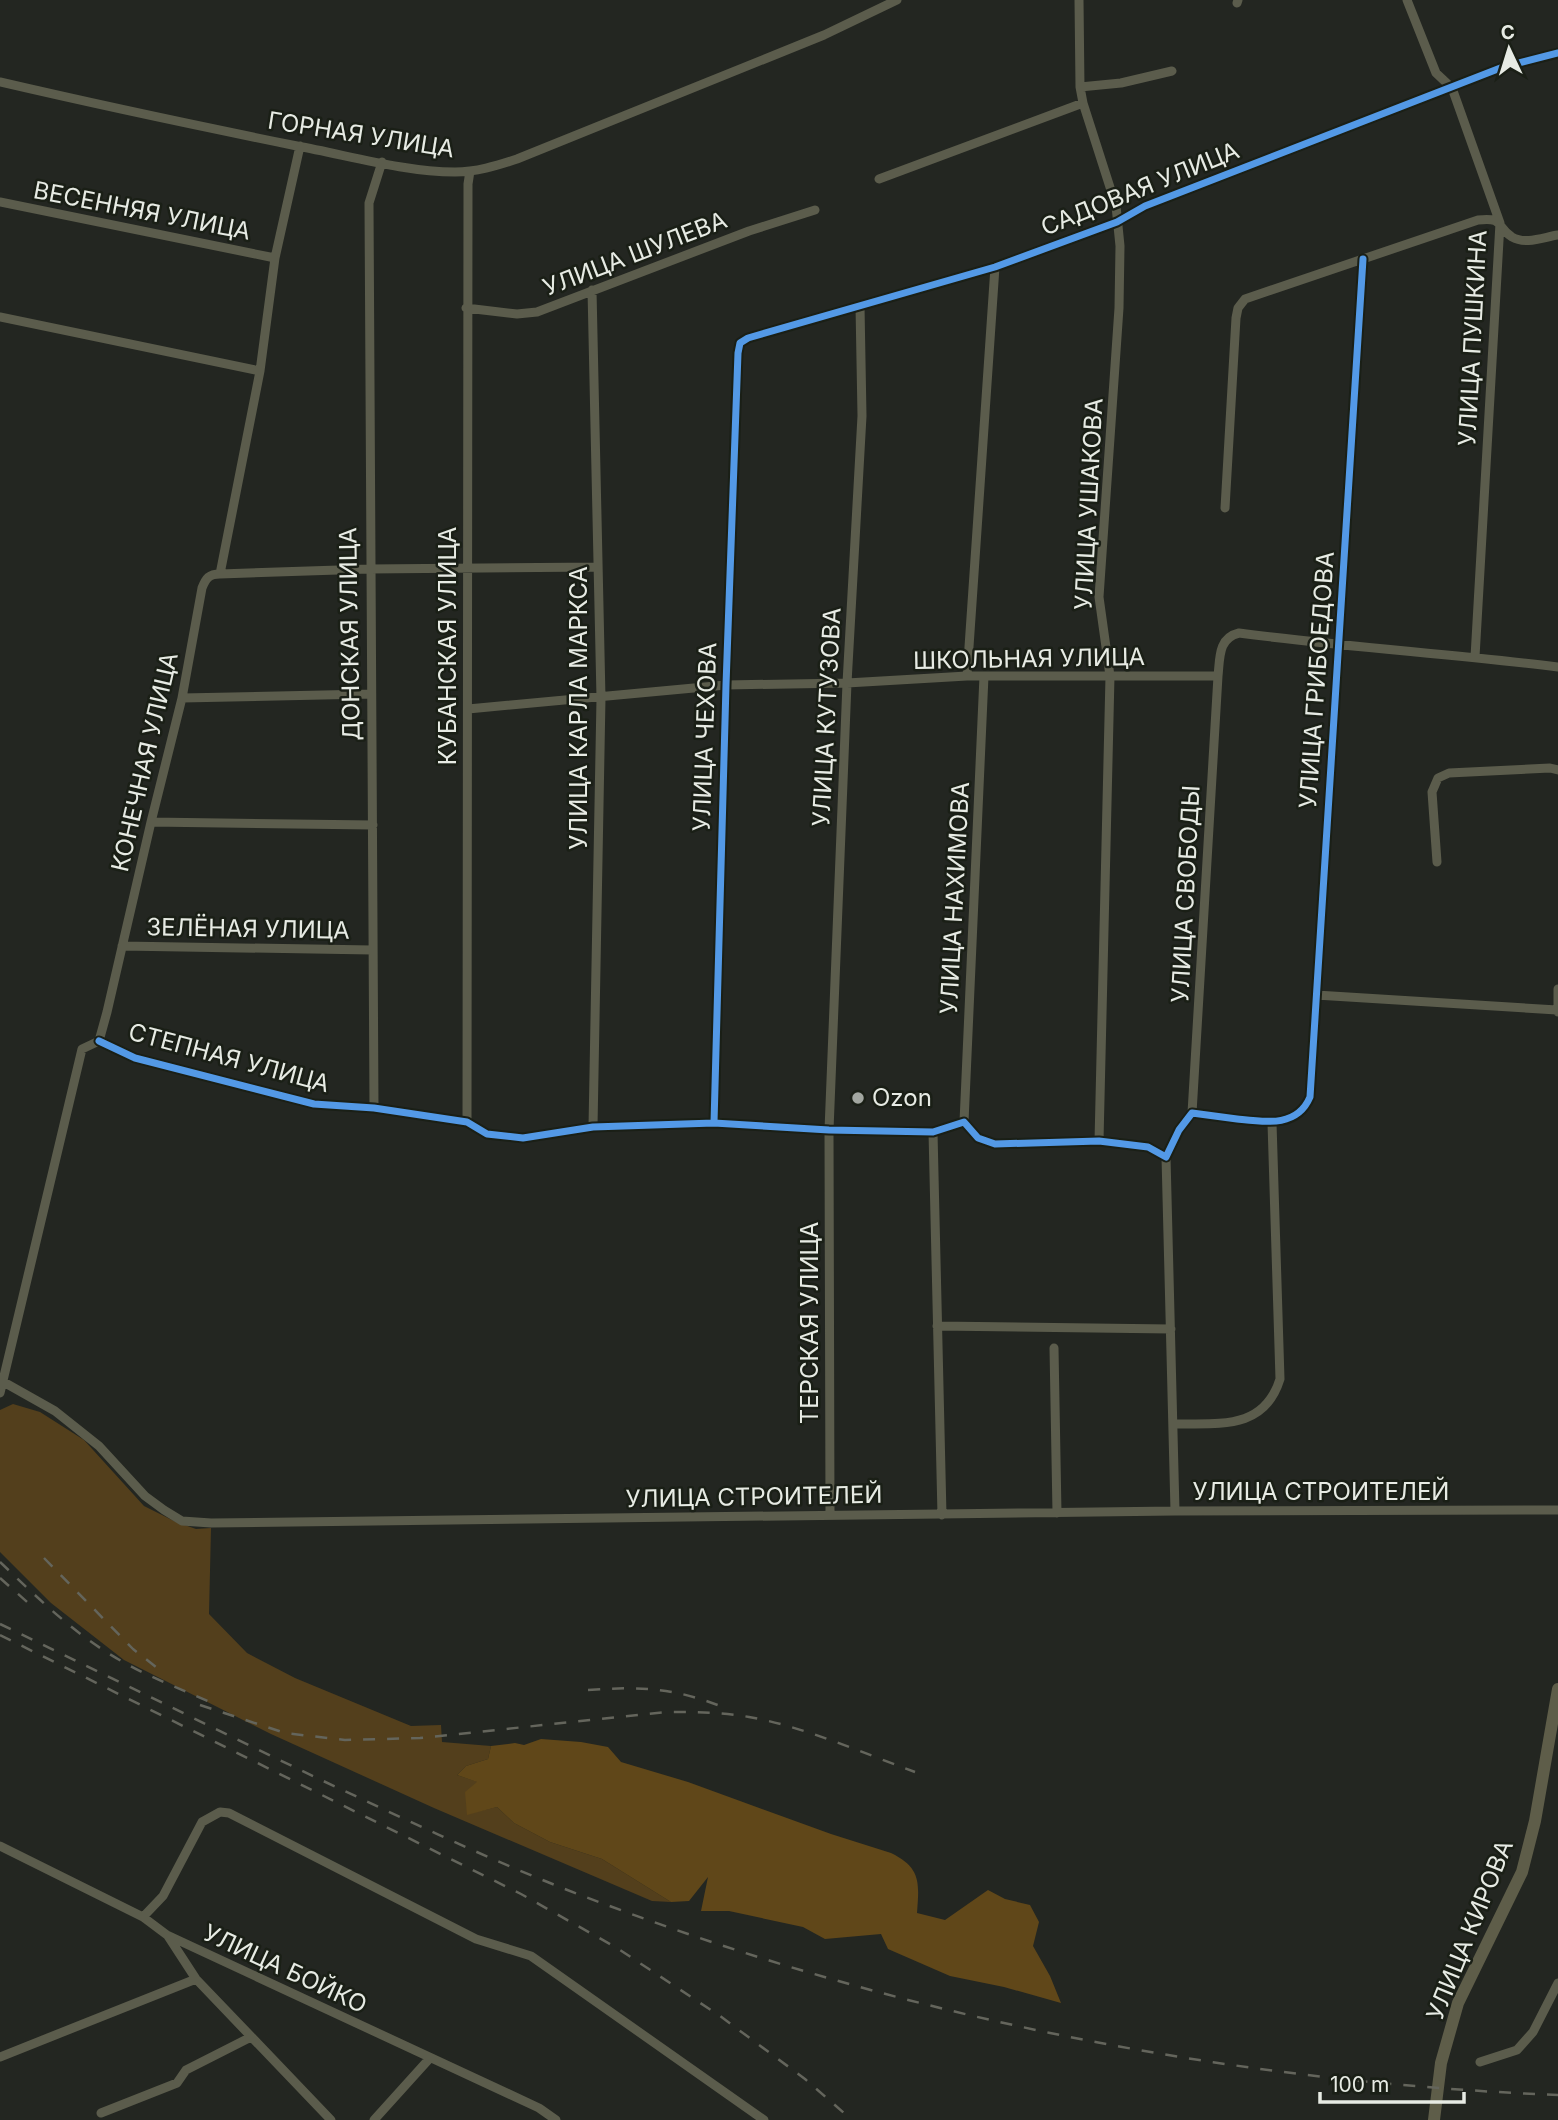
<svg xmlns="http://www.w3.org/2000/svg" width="1558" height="2120" font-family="Inter,sans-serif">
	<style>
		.green { fill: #533f1c }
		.forest { fill: #604719 }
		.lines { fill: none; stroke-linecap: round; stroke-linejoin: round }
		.street { stroke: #5b5c4c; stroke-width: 9 }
		.secondary { stroke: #5e5d49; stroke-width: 12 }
		.rail { stroke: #64655c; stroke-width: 2.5; stroke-dasharray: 12 12; stroke-linecap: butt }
		.cycleway-casing { stroke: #1a1f16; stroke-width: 11 }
		.cycleway { stroke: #5399e6; stroke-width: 7 }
		.poi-dot { fill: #a2a6a0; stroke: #1a1f16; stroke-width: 2.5 }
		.labels { text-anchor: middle; stroke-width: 5; stroke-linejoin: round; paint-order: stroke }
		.street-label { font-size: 24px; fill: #e7ebe4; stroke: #1a1f16 }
		.poi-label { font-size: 24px; fill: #e7ebe4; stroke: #1a1f16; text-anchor: start }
	</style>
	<rect width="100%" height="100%" fill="#232621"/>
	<path class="green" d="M13 1404 40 1412 84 1440 144 1506 176 1522 196 1529 211 1528 209 1614 247 1653 295 1678 411 1726 441 1725 442 1742 491 1746 488 1759 466 1766 457 1775 478 1782 467 1814 497 1807 514 1823 550 1842 602 1859 671 1902 652 1901 434 1808 271 1734 124 1660 51 1603 0 1552V1410Z"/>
	<path class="forest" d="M541 1739 581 1742 608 1747 621 1762 688 1782 831 1834 891 1853C922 1868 919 1884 917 1913L945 1920 988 1890 1005 1899 1030 1905 1039 1922 1033 1946 1050 1976 1061 2003 1004 1987 950 1976 888 1949 881 1934 825 1939 803 1927 729 1911H701L708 1877 689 1901 671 1902 602 1859 550 1842 514 1823 497 1807 467 1815 465 1792 477 1782 457 1775 466 1766 488 1759 491 1746 515 1743 524 1745Z"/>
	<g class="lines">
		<path class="street" d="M1079 0 1080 87 1083 103 1116 206 1120 246 1119 308 1099 597 1110 676 1099 1141
			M1407 0 1436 73 1452 88 1500 223 1475 657
			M1237 3 1238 0
			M0 82C99 105 198 126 297 146 347 155 405 172 455 172 476 172 496 166 517 159L824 35 897 0
			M1080 87 1121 83 1172 71
			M879 179 1083 103
			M0 202 275 258
			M592 290 601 698 593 1127
			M466 308 517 314 537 312 749 231 815 210
			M0 317 260 371
			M1225 508 1236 318 1238 308 1245 299 1478 220C1505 217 1495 226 1512 237 1525 245 1544 237 1558 235
			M220 574 369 569 598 567
			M967 676 995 267
			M182 698 369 694
			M468 709 726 685 847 683 967 676H1218C1220 658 1218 638 1239 633 1345 647 1452 654 1558 667
			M151 822 373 825
			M1437 862 1432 792 1438 778 1449 773 1550 768 1558 770
			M122 946 372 950
			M1558 989V1012
			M1316 995 1557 1010
			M99 1041 135 1058 314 1104 374 1108 467 1122 487 1134 523 1138 593 1127 714 1123 829 1130 933 1132 964 1122 978 1138 995 1144 1099 1141 1148 1147 1166 1157 1179 1130 1192 1113C1207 1115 1222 1117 1237 1119 1264 1122 1297 1128 1310 1097L1363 259
			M374 1108C371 806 369 504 369 203L382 162
			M1192 1113 1218 676
			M467 1122 468 184 470 171
			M964 1122 984 676
			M714 1123 726 685 738 353 740 343 748 338 995 267 1117 222 1145 206 1503 67 1558 53
			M933 1132 942 1515
			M1166 1157 1175 1511
			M937 1326 1171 1329
			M1054 1348 1057 1513
			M0 1380 55 1411 99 1446 145 1496 164 1510 182 1521 211 1523 1175 1511 1558 1510
			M0 1393 82 1049 99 1041 107 1012 151 822 182 698 202 588C206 578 209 574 220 574L260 371 275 258 300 146
			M1174 1424C1218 1423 1264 1431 1280 1379L1272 1123
			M830 1515 829 1130 847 683 862 416 860 306
			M0 1846 143 1917 167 1935 539 2108 556 2120
			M143 1917 163 1896 202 1822 220 1812 229 1813 476 1939 531 1956 764 2120
			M168 1936 196 1979 331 2120
			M0 2057 196 1979
			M1480 2062 1517 2050 1533 2032 1558 1983
			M101 2113 177 2083 186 2070 251 2037
			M374 2120 430 2058"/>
		<path class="secondary" d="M1434 2120 1441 2063 1458 2003 1522 1872 1535 1821 1558 1689"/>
		<path class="rail" d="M44 1558 133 1649 165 1674
			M0 1562C39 1599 77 1637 125 1663 153 1679 184 1690 214 1704
			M0 1578 34 1608
			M0 1624C106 1675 213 1728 319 1779 411 1822 504 1867 599 1902 906 2018 1230 2082 1558 2095
			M0 1635 521 1894 617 1948 720 2016 805 2079 852 2120
			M588 1690C644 1686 676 1688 728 1709
			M200 1705 285 1733 345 1740 420 1738 667 1712C695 1712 721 1712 749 1717 802 1726 863 1753 915 1772"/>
		<g class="cycleway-casing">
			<path id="cycleway" d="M99 1041 135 1058 314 1104 374 1108 467 1122 487 1134 523 1138 593 1127 714 1123 829 1130 933 1132 964 1122 978 1138 995 1144 1099 1141 1148 1147 1166 1157 1179 1130 1192 1113C1207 1115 1222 1117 1237 1119 1264 1122 1297 1128 1310 1097L1363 259
				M714 1123 726 685 738 353 740 343 748 338 995 267 1117 222 1145 206 1503 67 1558 53"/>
		</g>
		<use href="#cycleway" class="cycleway"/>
	</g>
	<circle class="poi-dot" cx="858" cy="1098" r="7"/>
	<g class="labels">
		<g class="street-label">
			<text transform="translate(361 135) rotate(9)" y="8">ГОРНАЯ УЛИЦА</text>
			<text transform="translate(1140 189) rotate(-22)" y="8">САДОВАЯ УЛИЦА</text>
			<text transform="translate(142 211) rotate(11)" y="8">ВЕСЕННЯЯ УЛИЦА</text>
			<text transform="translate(635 254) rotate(-21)" y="8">УЛИЦА ШУЛЕВА</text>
			<text transform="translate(1473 338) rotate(-87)" y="8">УЛИЦА ПУШКИНА</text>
			<text transform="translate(1089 504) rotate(-87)" y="8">УЛИЦА УШАКОВА</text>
			<text transform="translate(350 634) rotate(-91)" y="8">ДОНСКАЯ УЛИЦА</text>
			<text transform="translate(448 646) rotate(-90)" y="8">КУБАНСКАЯ УЛИЦА</text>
			<text transform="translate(1029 659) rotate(-1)" y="8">ШКОЛЬНАЯ УЛИЦА</text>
			<text transform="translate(1317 680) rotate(-86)" y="8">УЛИЦА ГРИБОЕДОВА</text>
			<text transform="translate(579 708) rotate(-90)" y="8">УЛИЦА КАРЛА МАРКСА</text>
			<text transform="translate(827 717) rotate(-87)" y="8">УЛИЦА КУТУЗОВА</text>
			<text transform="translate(705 737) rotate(-88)" y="8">УЛИЦА ЧЕХОВА</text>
			<text transform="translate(145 762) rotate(-77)" y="8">КОНЕЧНАЯ УЛИЦА</text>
			<text transform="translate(1186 894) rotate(-87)" y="8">УЛИЦА СВОБОДЫ</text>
			<text transform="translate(955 898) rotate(-87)" y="8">УЛИЦА НАХИМОВА</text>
			<text transform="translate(248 929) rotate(1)" y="8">ЗЕЛЁНАЯ УЛИЦА</text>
			<text transform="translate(229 1058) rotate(15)" y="8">СТЕПНАЯ УЛИЦА</text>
			<text transform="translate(810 1323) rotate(-90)" y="8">ТЕРСКАЯ УЛИЦА</text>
			<text x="1321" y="1500">УЛИЦА СТРОИТЕЛЕЙ</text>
			<text transform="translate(754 1497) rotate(-1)" y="8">УЛИЦА СТРОИТЕЛЕЙ</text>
			<text transform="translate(1470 1930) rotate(-68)" y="8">УЛИЦА КИРОВА</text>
			<text transform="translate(285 1969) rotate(25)" y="8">УЛИЦА БОЙКО</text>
		</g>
		<g class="poi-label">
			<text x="872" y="1106">Ozon</text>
		</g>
	</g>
	<g transform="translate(1509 49) rotate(356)" stroke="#1a1f16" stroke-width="5" paint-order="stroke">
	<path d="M0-5L12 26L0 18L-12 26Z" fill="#e7ebe4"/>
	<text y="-10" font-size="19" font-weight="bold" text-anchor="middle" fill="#e7ebe4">С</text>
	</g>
	<path d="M1320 2092v10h144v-10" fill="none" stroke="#e7ebe4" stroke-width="3.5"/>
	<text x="1330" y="2092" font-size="21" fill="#e7ebe4" stroke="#1a1f16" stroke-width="5" paint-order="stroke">100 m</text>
</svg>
